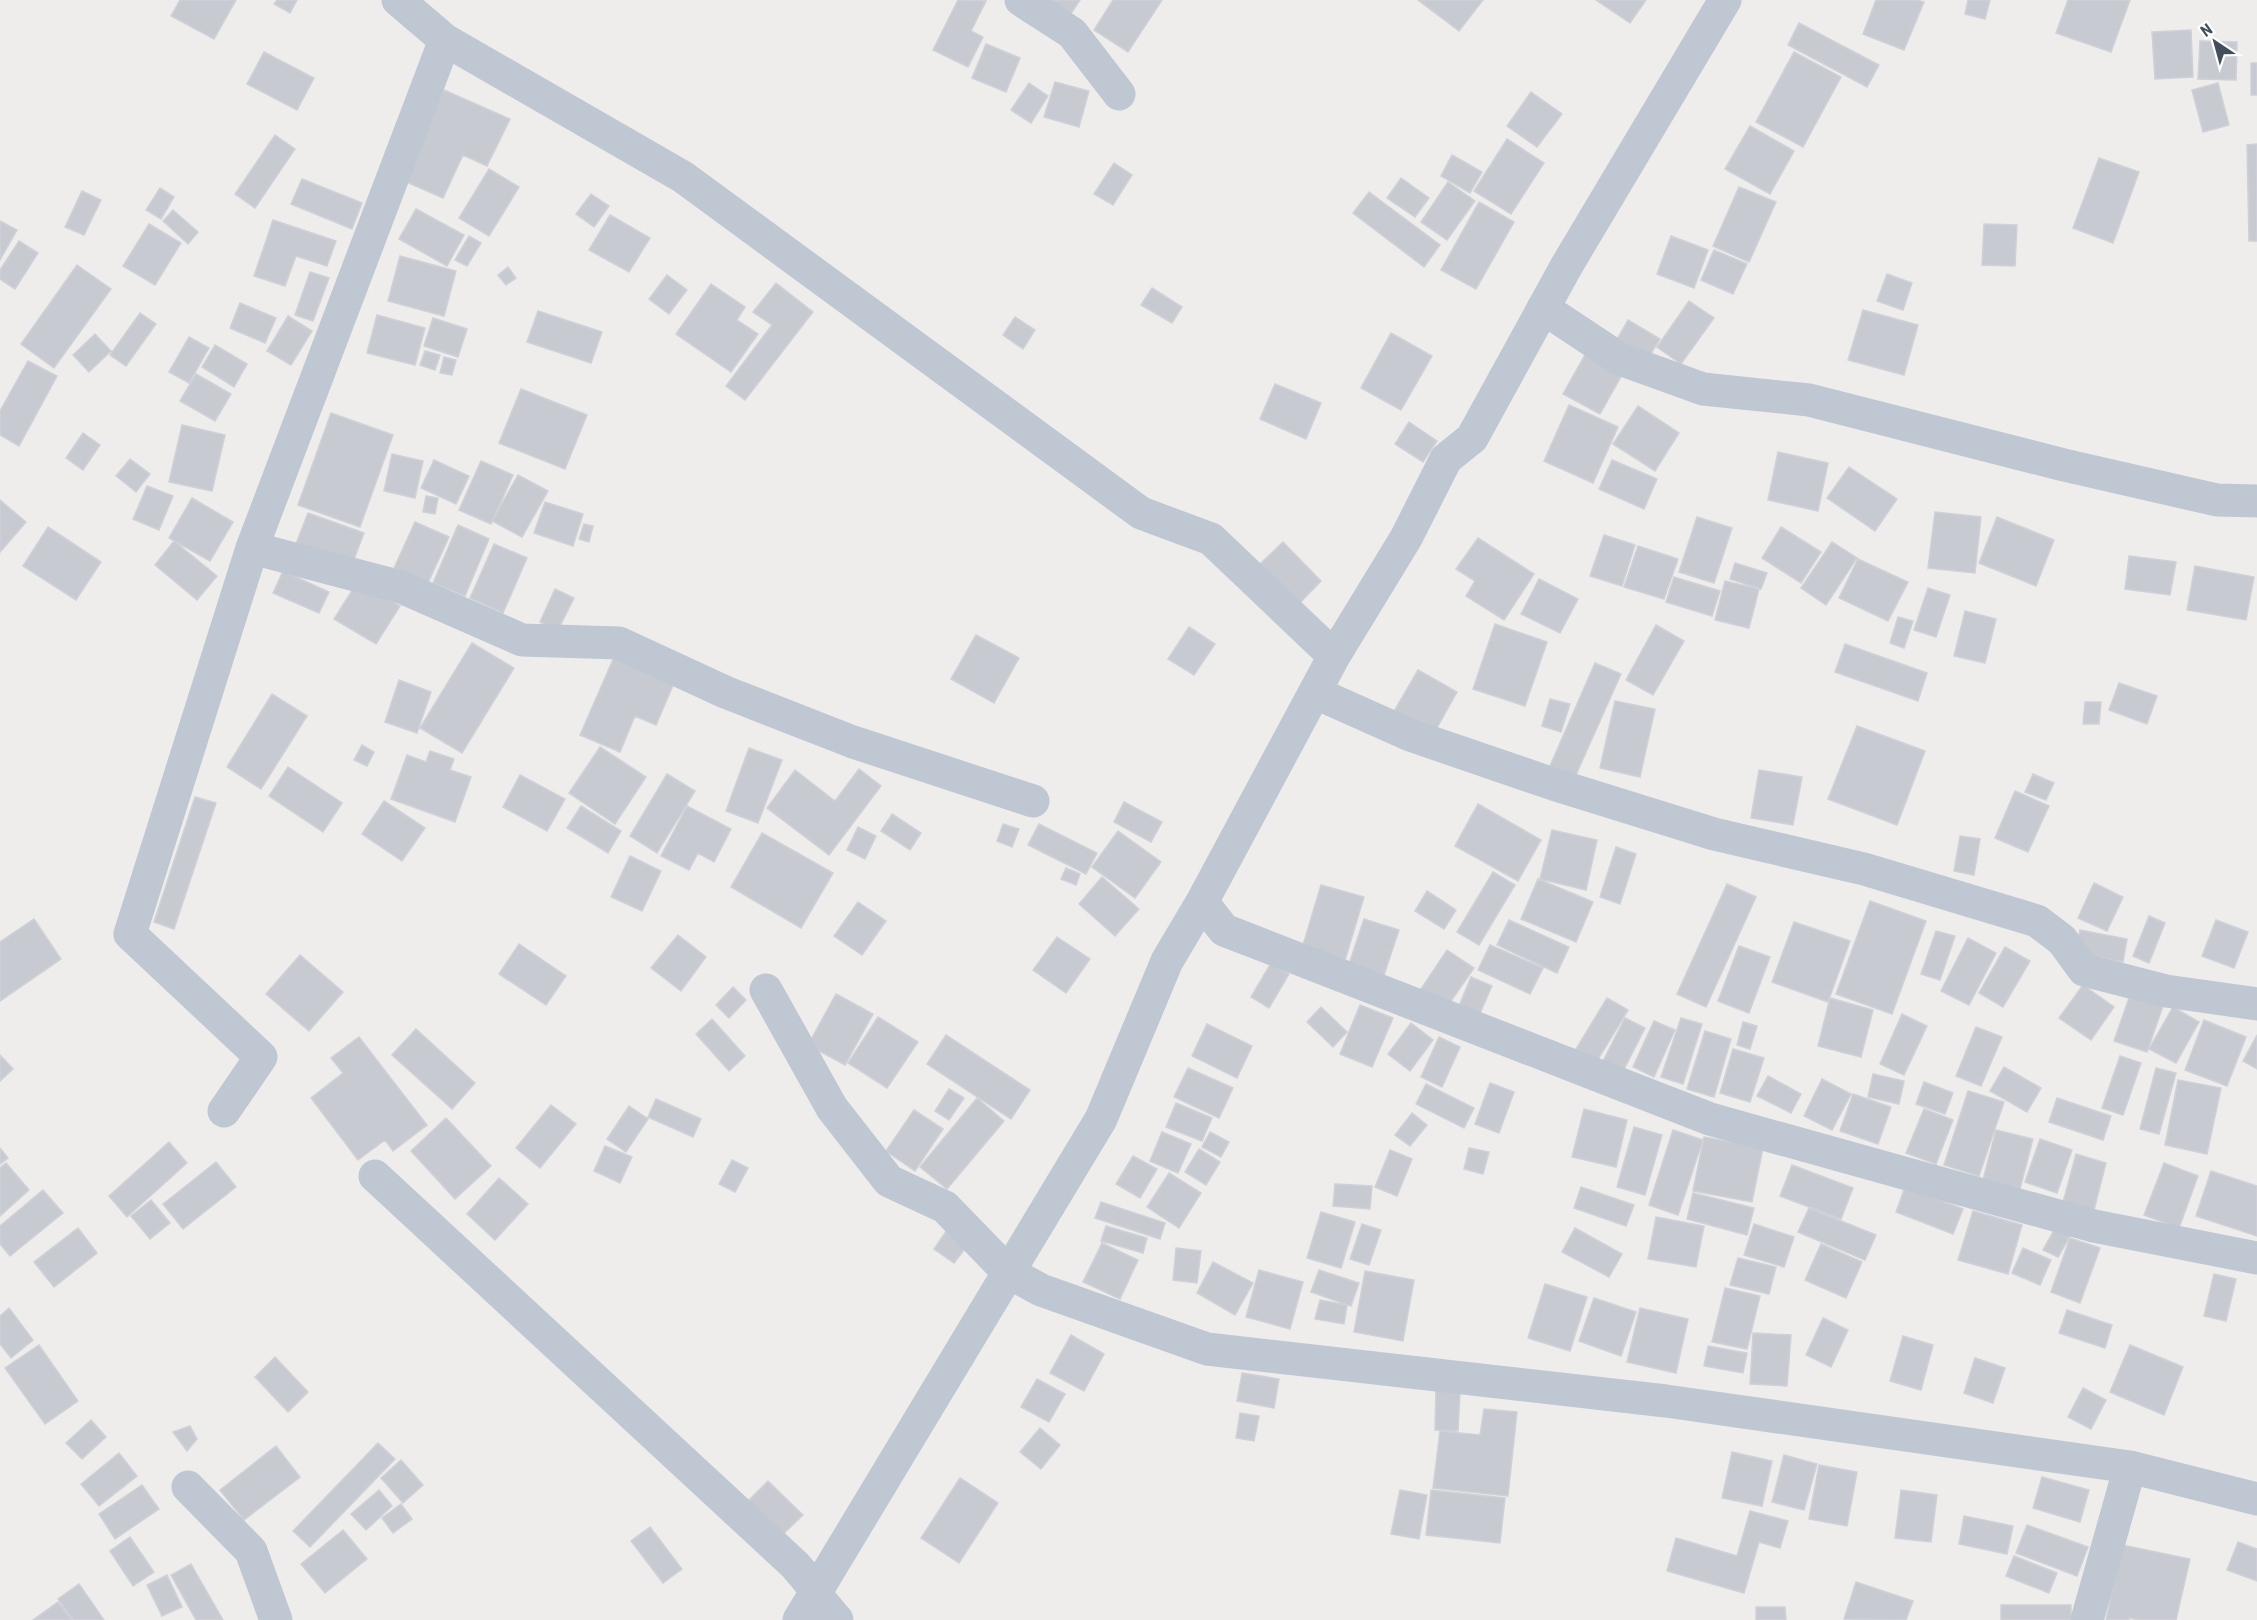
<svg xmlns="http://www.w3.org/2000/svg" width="2257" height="1620" font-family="'Roboto Condensed',sans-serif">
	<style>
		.building { fill: #c8cad2; stroke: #cfd1d8; stroke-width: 1.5 }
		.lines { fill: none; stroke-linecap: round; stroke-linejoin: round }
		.minor { stroke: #bec7d2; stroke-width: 33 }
	</style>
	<rect width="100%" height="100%" fill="#efecec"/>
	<path class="building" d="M180 0H236L214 39 171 16Z
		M277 0H297L290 13 274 4Z
		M958 0 986 1 971 31 983 37 968 67 933 50Z
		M1042 0H1080L1068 18Z
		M1113 0H1162L1128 52 1094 30Z
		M1418 0H1483L1459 31Z
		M1596 0H1646L1630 23Z
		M1876 0H1917L1924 2 1904 50 1863 34Z
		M1968 0H1990L1985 19 1965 14Z
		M2068 0H2130L2111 52 2056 33Z
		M1799 23 1879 65 1867 87 1788 45Z
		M2191 30 2193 77 2155 79 2152 32Z
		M2200 41 2237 42 2236 80 2198 79Z
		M986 44 1020 58 1006 92 972 78Z
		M264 52 314 78 297 110 247 84Z
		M1794 52 1841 77 1803 147 1756 122Z
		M2251 63H2257V95H2251Z
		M1055 82 1089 91 1079 127 1044 117Z
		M1029 83 1048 96 1031 123 1011 110Z
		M2218 83 2229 125 2203 132 2192 90Z
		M444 90 510 119 487 166 463 155 443 198 402 180Z
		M1531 92 1562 114 1537 147 1507 126Z
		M1750 126 1794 151 1770 194 1725 169Z
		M275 135 295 149 255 208 235 194Z
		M1507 139 1544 163 1511 214 1474 191Z
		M2257 144V241H2249L2247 145Z
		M1452 155 1482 172 1470 193 1441 176Z
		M2099 158 2139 172 2113 243 2073 228Z
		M1114 163 1132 175 1113 205 1094 194Z
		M489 169 519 187 489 236 459 218Z
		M1401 178 1429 198 1415 217 1387 198Z
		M302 179 362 203 352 229 291 204Z
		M1448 182 1475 201 1447 240 1421 222Z
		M1739 187 1776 202 1749 262 1713 246Z
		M160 188 174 197 161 219 146 210Z
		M82 191 101 200 84 235 65 227Z
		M1369 192 1440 245 1424 267 1353 213Z
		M591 194 609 206 594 227 576 214Z
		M1479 202 1514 222 1476 289 1441 270Z
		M416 209 464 235 447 266 399 239Z
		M173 210 198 232 188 244 163 221Z
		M610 215 650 238 629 272 589 250Z
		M273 220 336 241 327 266 296 256 285 286 254 276Z
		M0 221 17 230 0 260Z
		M149 224 181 243 155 285 123 266Z
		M1984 224 2017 225 2015 266 1982 265Z
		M469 236 481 243 467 266 455 260Z
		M1671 236 1708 250 1694 288 1657 274Z
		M19 241 38 253 15 289 0 279V270Z
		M1714 250 1747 264 1733 294 1701 280Z
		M400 256 456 271 444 316 388 301Z
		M77 265 111 289 54 368 21 344Z
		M508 267 516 278 506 285 498 275Z
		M310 272 329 278 313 321 295 315Z
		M1887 274 1912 283 1903 310 1877 301Z
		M667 275 687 290 669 314 649 299Z
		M776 283 813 312 745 400 726 386 772 325 753 312Z
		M711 284 745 307 737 320 758 334 731 372 676 334Z
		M1152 288 1182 307 1172 323 1141 305Z
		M1689 301 1714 318 1681 364 1657 347Z
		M240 303 276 318 265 343 230 328Z
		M1863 310 1918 325 1904 375 1848 360Z
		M538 311 602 332 591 363 527 342Z
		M140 313 156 324 126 366 110 355Z
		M377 315 425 328 415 365 367 353Z
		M288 316 312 331 291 365 267 351Z
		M1015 317 1035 330 1023 349 1003 335Z
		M433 318 467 329 458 357 424 346Z
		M1628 320 1660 339 1646 362 1615 343Z
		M1391 333 1432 356 1401 410 1361 388Z
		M95 334 111 351 89 372 73 355Z
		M189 337 209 348 189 383 169 372Z
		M215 345 247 364 234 387 202 367Z
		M425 351 440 355 435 370 420 365Z
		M1586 353 1623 373 1600 414 1563 394Z
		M444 357 456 360 452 375 440 373Z
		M28 361 57 376 19 446 0 435V411Z
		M196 374 231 394 215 421 180 401Z
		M1275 384 1321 403 1306 439 1260 419Z
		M521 389 587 415 565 469 499 443Z
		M1569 405 1618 427 1593 483 1544 461Z
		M1638 406 1679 433 1655 471 1613 444Z
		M331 413 393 435 360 527 298 505Z
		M1409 422 1437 441 1423 462 1395 444Z
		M182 425 225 435 212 491 169 482Z
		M83 433 100 445 83 470 66 458Z
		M1778 452 1828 463 1818 511 1768 500Z
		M392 454 423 461 415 498 384 491Z
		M130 459 150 474 136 492 116 476Z
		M434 460 469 476 456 504 421 488Z
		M1612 460 1657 479 1644 509 1599 489Z
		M481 461 513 475 491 524 459 510Z
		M1849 467 1897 499 1875 531 1827 498Z
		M518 475 548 491 522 537 492 521Z
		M147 486 173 496 159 530 133 519Z
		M426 496 438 498 435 514 423 512Z
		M192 498 233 522 210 561 169 538Z
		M0 500 26 522 0 552Z
		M545 502 583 514 573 546 534 533Z
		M1935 512 1981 517 1975 573 1928 568Z
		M308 513 364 533 350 570 294 549Z
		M1697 517 1732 528 1714 583 1679 572Z
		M1997 517 2054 540 2036 586 1979 563Z
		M415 522 449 537 428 583 394 568Z
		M584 524 593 526 589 542 579 539Z
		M458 525 489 539 465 596 433 583Z
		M48 527 101 562 76 600 23 566Z
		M1781 527 1821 552 1801 583 1762 558Z
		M1604 535 1635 545 1622 586 1590 576Z
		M1478 538 1534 574 1504 620 1466 596 1475 581 1456 569Z
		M174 541 217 576 197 600 155 565Z
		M1283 542 1321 581 1298 605 1259 565Z
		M1832 542 1857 558 1826 605 1801 588Z
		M494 544 527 558 503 613 470 598Z
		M1638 546 1678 559 1664 599 1624 587Z
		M2129 556 2176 562 2170 595 2125 589Z
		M1858 559 1908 582 1888 621 1839 598Z
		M1735 563 1767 573 1761 589 1730 579Z
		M2195 566 2254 577 2246 620 2187 610Z
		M283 571 329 592 319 613 273 593Z
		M1674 577 1720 591 1712 616 1666 602Z
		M1539 579 1578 599 1560 633 1521 614Z
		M358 581 400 606 376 644 334 619Z
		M1725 581 1759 589 1749 628 1715 620Z
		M1928 588 1950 595 1936 637 1914 630Z
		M555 589 574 598 558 630 540 622Z
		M1965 611 1996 619 1985 663 1954 656Z
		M1898 617 1913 621 1904 648 1890 643Z
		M1495 624 1547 642 1525 706 1473 689Z
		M1656 625 1684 641 1653 695 1626 680Z
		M1189 627 1215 644 1194 675 1168 659Z
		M976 635 1019 658 994 703 951 679Z
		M472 643 514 668 462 753 420 728Z
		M1845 644 1927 673 1918 701 1835 672Z
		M615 655 675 681 656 725 635 716 620 752 580 735Z
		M1595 663 1621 674 1575 777 1550 766Z
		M1418 670 1457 692 1433 735 1393 713Z
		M399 680 431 692 417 733 385 722Z
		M2119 683 2157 696 2147 724 2109 710Z
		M272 694 307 716 261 789 227 767Z
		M1550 699 1570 704 1561 732 1542 726Z
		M1615 701 1655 709 1640 777 1600 768Z
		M2085 702H2101L2099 724H2083Z
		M1857 726 1925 751 1897 825 1828 799Z
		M362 745 374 752 367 766 354 760Z
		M600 747 646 777 615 824 569 793Z
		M749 748 782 760 758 823 726 811Z
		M430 751 454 759 450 770 471 777 455 822 391 799 407 755 426 762Z
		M288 767 342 803 323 832 269 796Z
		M859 769 881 786 829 855 767 808 795 770 835 801Z
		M1759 770 1802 777 1793 825 1751 818Z
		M667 774 695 791 657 853 630 836Z
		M2033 774 2054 783 2046 800 2025 792Z
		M520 775 565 799 547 831 503 807Z
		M2015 791 2049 806 2028 852 1995 838Z
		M195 797 216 803 174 929 154 922Z
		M384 801 425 828 402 861 362 834Z
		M1124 802 1162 822 1151 842 1114 822Z
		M1478 804 1541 840 1518 881 1455 846Z
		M581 806 621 831 608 853 567 828Z
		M687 806 731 829 714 862 698 853 689 870 661 856Z
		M892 814 921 833 910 850 881 831Z
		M1003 824 1019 829 1012 847 997 841Z
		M1039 824 1097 853 1086 874 1028 845Z
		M858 827 876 836 865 859 847 850Z
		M1552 830 1597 840 1586 890 1540 879Z
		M1118 831 1161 862 1135 898 1092 867Z
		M762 833 833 873 801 928 731 887Z
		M1960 836 1980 839 1974 875 1954 871Z
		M1616 847 1636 854 1620 904 1600 897Z
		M630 856 661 871 642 911 611 897Z
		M1066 868 1080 874 1076 885 1061 879Z
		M1493 872 1515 885 1479 945 1457 932Z
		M1102 877 1139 909 1115 936 1079 904Z
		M1538 879 1593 902 1576 942 1521 919Z
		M2094 883 2123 897 2107 931 2078 918Z
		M1727 884 1756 897 1706 1007 1677 994Z
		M1321 885 1364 897 1343 967 1300 955Z
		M1427 891 1456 910 1444 929 1415 911Z
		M1870 901 1926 921 1892 1014 1836 994Z
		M858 902 886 921 862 955 834 936Z
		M2149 916 2165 923 2149 963 2133 956Z
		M34 919 61 959 0 1001V942Z
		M1364 919 1399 930 1381 984 1346 973Z
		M1509 920 1569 947 1557 973 1497 945Z
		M2216 920 2248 932 2234 968 2202 956Z
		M1794 922 1850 941 1828 1002 1772 982Z
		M2080 930 2127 939 2123 962 2075 952Z
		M1936 931 1955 936 1940 980 1921 974Z
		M678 935 706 957 681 991 651 968Z
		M1057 937 1090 959 1066 993 1033 970Z
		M1968 938 1996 953 1969 1005 1941 991Z
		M519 944 566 976 546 1005 499 974Z
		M1490 945 1543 968 1530 994 1478 970Z
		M1739 946 1770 957 1749 1013 1718 1001Z
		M2005 947 2030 961 2003 1007 1979 993Z
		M1447 950 1474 968 1447 1007 1421 989Z
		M300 955 343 992 309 1031 266 994Z
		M1271 963 1289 974 1269 1008 1251 997Z
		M1471 977 1492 986 1477 1020 1457 1011Z
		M2083 985 2114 1007 2091 1040 2059 1018Z
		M733 987 746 1000 729 1018 716 1005Z
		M836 994 873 1014 845 1065 808 1045Z
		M2130 995 2163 1006 2147 1052 2114 1041Z
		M1607 998 1628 1010 1594 1066 1573 1054Z
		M1830 998 1873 1010 1861 1057 1818 1046Z
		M1360 1005 1393 1018 1372 1067 1340 1054Z
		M1321 1007 1347 1032 1333 1047 1307 1022Z
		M2173 1007 2199 1022 2176 1063 2149 1049Z
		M1902 1014 1927 1026 1904 1075 1880 1064Z
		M878 1017 918 1042 887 1088 848 1063Z
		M1625 1018 1645 1028 1620 1077 1600 1067Z
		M1681 1018 1702 1024 1683 1084 1661 1077Z
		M712 1019 745 1056 729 1071 696 1034Z
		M2204 1020 2246 1037 2227 1086 2185 1070Z
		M1654 1021 1675 1030 1654 1077 1633 1067Z
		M1743 1022 1757 1026 1750 1049 1737 1045Z
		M1411 1023 1433 1040 1410 1071 1388 1054Z
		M1207 1024 1252 1046 1237 1078 1192 1056Z
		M1976 1027 2002 1037 1981 1086 1956 1076Z
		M416 1029 475 1083 452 1109 392 1055Z
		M1705 1031 1731 1039 1714 1097 1687 1089Z
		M946 1035 1030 1090 1011 1119 927 1064Z
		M2257 1035V1069L2243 1061Z
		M359 1037 427 1125 393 1151 385 1140 358 1160 311 1098 343 1073 331 1058Z
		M1439 1037 1460 1047 1442 1087 1421 1077Z
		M1733 1049 1764 1058 1750 1102 1720 1093Z
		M0 1055 13 1069 0 1081Z
		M2120 1056 2141 1063 2123 1115 2102 1108Z
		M2004 1067 2041 1088 2027 1112 1990 1091Z
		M1188 1068 1233 1088 1219 1118 1174 1097Z
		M2156 1068 2176 1073 2159 1134 2140 1129Z
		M1873 1074 1904 1081 1899 1104 1868 1097Z
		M1768 1076 1801 1094 1791 1113 1757 1096Z
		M1822 1079 1851 1094 1832 1130 1804 1116Z
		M2178 1080 2221 1088 2207 1154 2165 1145Z
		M1924 1082 1953 1093 1945 1114 1916 1104Z
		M1490 1083 1514 1092 1499 1133 1475 1124Z
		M1426 1084 1474 1108 1464 1128 1416 1104Z
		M949 1089 964 1098 949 1120 935 1111Z
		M1968 1091 2004 1102 1979 1176 1944 1165Z
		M1853 1094 1891 1107 1878 1144 1840 1131Z
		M977 1098 1004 1121 947 1189 920 1167Z
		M2057 1098 2111 1116 2103 1140 2049 1122Z
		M656 1099 701 1119 693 1137 648 1117Z
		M1176 1103 1212 1118 1202 1141 1166 1127Z
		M551 1105 576 1124 540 1168 516 1148Z
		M629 1106 648 1119 626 1152 607 1139Z
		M1584 1109 1627 1120 1616 1167 1572 1157Z
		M1924 1109 1953 1120 1936 1164 1906 1153Z
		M914 1110 943 1129 915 1171 886 1151Z
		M1412 1113 1427 1125 1410 1146 1395 1135Z
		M446 1118 491 1166 455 1199 411 1151Z
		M1634 1127 1662 1135 1645 1195 1617 1187Z
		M1673 1130 1703 1140 1678 1215 1649 1205Z
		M1996 1130 2033 1139 2020 1189 1983 1180Z
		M1162 1132 1191 1144 1178 1173 1150 1161Z
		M1210 1132 1229 1142 1221 1157 1202 1147Z
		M1704 1137 1763 1148 1752 1202 1693 1191Z
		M2040 1139 2072 1150 2057 1193 2025 1182Z
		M169 1142 187 1163 127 1217 109 1196Z
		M605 1146 632 1157 620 1183 594 1171Z
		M0 1148 8 1158 0 1164Z
		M1469 1148 1489 1152 1483 1174 1464 1169Z
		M1199 1149 1220 1162 1206 1185 1185 1172Z
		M1390 1150 1412 1159 1397 1196 1375 1187Z
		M2076 1154 2106 1163 2093 1214 2062 1206Z
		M1133 1156 1157 1169 1140 1198 1116 1184Z
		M732 1160 748 1168 735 1192 719 1184Z
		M216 1162 236 1187 183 1229 163 1204Z
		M6 1163 29 1190 0 1216V1168Z
		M2164 1163 2198 1176 2179 1228 2144 1215Z
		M1792 1165 1853 1188 1841 1219 1780 1196Z
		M2211 1171 2257 1186V1236L2196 1216Z
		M1169 1173 1201 1193 1179 1228 1147 1207Z
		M499 1178 528 1204 495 1240 467 1214Z
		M1335 1184 1372 1186 1370 1209 1333 1206Z
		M1581 1187 1634 1205 1626 1226 1574 1208Z
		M1905 1187 1963 1209 1953 1234 1896 1212Z
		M43 1190 63 1213 10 1256 0 1244V1226Z
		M1693 1193 1754 1208 1747 1235 1687 1219Z
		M151 1200 170 1223 150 1239 131 1216Z
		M1101 1202 1165 1223 1160 1239 1095 1218Z
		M1809 1208 1876 1235 1865 1260 1798 1232Z
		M1973 1211 2022 1225 2008 1274 1958 1260Z
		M1321 1212 1355 1222 1341 1268 1307 1258Z
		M1656 1217 1704 1226 1696 1267 1648 1259Z
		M1362 1224 1381 1230 1369 1265 1350 1259Z
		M1754 1224 1794 1237 1784 1267 1744 1255Z
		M2057 1225 2072 1233 2058 1257 2043 1250Z
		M1106 1226 1147 1238 1143 1253 1101 1241Z
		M78 1228 97 1253 54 1287 34 1262Z
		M1575 1228 1622 1254 1609 1277 1562 1252Z
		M947 1230 968 1245 954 1263 934 1249Z
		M2070 1238 2100 1248 2080 1303 2051 1292Z
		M1102 1243 1138 1260 1120 1299 1083 1282Z
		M1821 1244 1862 1262 1846 1298 1805 1280Z
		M1176 1248 1201 1251 1197 1283 1173 1280Z
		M2023 1248 2051 1260 2040 1285 2012 1273Z
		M1738 1258 1776 1267 1769 1294 1730 1285Z
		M1213 1262 1253 1283 1235 1315 1197 1293Z
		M1259 1270 1303 1282 1290 1329 1246 1317Z
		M1319 1270 1359 1283 1351 1306 1311 1292Z
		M1365 1271 1414 1280 1403 1341 1354 1332Z
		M2214 1274 2236 1279 2226 1321 2204 1316Z
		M1545 1284 1587 1297 1570 1351 1528 1338Z
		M1725 1288 1760 1296 1747 1349 1712 1342Z
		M1594 1298 1636 1312 1621 1356 1579 1341Z
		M1320 1300 1347 1305 1344 1324 1315 1319Z
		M9 1308 33 1340 11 1358 0 1344V1316Z
		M1640 1308 1688 1319 1676 1373 1627 1362Z
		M2067 1310 2112 1325 2105 1348 2059 1333Z
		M1823 1318 1848 1330 1831 1367 1806 1355Z
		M1753 1333 1791 1335 1787 1386 1750 1384Z
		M1071 1335 1104 1354 1084 1391 1050 1373Z
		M1903 1336 1933 1345 1921 1390 1890 1381Z
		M39 1345 78 1401 45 1424 5 1368Z
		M2130 1345 2183 1367 2164 1415 2110 1392Z
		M1708 1346 1747 1353 1743 1373 1704 1366Z
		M275 1357 308 1392 288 1412 255 1377Z
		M1975 1358 2005 1368 1993 1403 1964 1393Z
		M1242 1373 1279 1379 1274 1408 1237 1401Z
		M1037 1379 1065 1394 1049 1422 1021 1407Z
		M2083 1388 2106 1400 2091 1429 2068 1417Z
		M1436 1390 1460 1392 1458 1431 1435 1430Z
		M1484 1409 1517 1412 1508 1496 1433 1488 1440 1431 1480 1435Z
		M1240 1413 1259 1416 1254 1441 1236 1438Z
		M91 1420 106 1437 82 1459 66 1443Z
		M190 1426 197 1439 187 1451 173 1432Z
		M1040 1428 1060 1445 1041 1469 1020 1452Z
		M378 1443 395 1459 310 1547 293 1531Z
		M276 1446 300 1477 244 1520 220 1490Z
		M1732 1452 1772 1461 1762 1506 1722 1498Z
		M119 1453 137 1476 99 1506 81 1484Z
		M1784 1455 1817 1464 1804 1510 1772 1502Z
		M401 1460 423 1485 403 1503 381 1478Z
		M1819 1465 1857 1472 1847 1526 1809 1519Z
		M2042 1477 2089 1490 2080 1522 2033 1508Z
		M960 1478 998 1503 959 1563 921 1538Z
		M768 1481 803 1515 778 1539 744 1505Z
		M142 1485 159 1509 115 1539 99 1514Z
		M379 1490 392 1506 366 1530 351 1514Z
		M1400 1490 1427 1495 1419 1539 1391 1534Z
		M1431 1490 1505 1498 1500 1543 1426 1535Z
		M1901 1490 1937 1495 1931 1542 1895 1538Z
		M401 1504 412 1519 393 1533 382 1518Z
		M1750 1511 1788 1521 1780 1548 1759 1542 1744 1593 1667 1571 1676 1538 1737 1556Z
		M1964 1516 2013 1526 2007 1554 1959 1544Z
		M2027 1525 2088 1547 2077 1576 2016 1553Z
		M650 1527 682 1569 663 1583 631 1541Z
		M343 1530 367 1559 325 1593 301 1564Z
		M130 1537 154 1572 133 1586 110 1551Z
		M2238 1542 2257 1549V1581L2227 1570Z
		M2122 1545 2190 1559 2176 1620H2139L2129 1618V1620H2106Z
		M2014 1556 2057 1573 2049 1593 2006 1576Z
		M191 1564 223 1620H196L171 1575Z
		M167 1575 182 1607 162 1616 147 1585Z
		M1856 1582 1913 1601 1906 1620 1844 1619Z
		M79 1584 104 1620H73L58 1599Z
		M58 1602 72 1620H33Z
		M2001 1605H2071V1620H2001Z
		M1756 1607H1785L1786 1620H1756Z"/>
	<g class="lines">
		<path class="minor" d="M398 0 445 40
			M1021 0 1072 33 1119 94
			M1543 308 1620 359 1703 389 1809 400 2064 465 2217 500 2257 501
			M252 548 401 587 522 640 619 643 725 692 853 742 1033 801
			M1334 656 1406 538 1446 459 1472 438 1567 265 1725 0
			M1316 693 1410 735 1553 784 1714 834 1864 869 2037 921 2062 940 2084 970 2166 991 2257 1004
			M1202 902 1224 930 1710 1119 2094 1226 2257 1258
			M766 990 832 1108 889 1181 945 1207 1008 1272 1041 1290 1207 1349 1666 1401 2130 1467 2257 1499
			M224 1111 261 1057 130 934 252 548 445 40 683 177 1141 513 1211 539 1334 656 1202 902 1167 961 1101 1119 799 1620
			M375 1176 795 1565 817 1591
			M188 1487 251 1551 276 1620
			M815 1594 837 1620
			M2087 1620 2130 1467"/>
	</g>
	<g transform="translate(2215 42) rotate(324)" stroke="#ffffff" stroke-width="4.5" paint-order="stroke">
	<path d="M0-4.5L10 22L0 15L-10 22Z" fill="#444e5a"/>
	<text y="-9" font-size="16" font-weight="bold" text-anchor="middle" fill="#444e5a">N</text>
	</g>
</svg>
